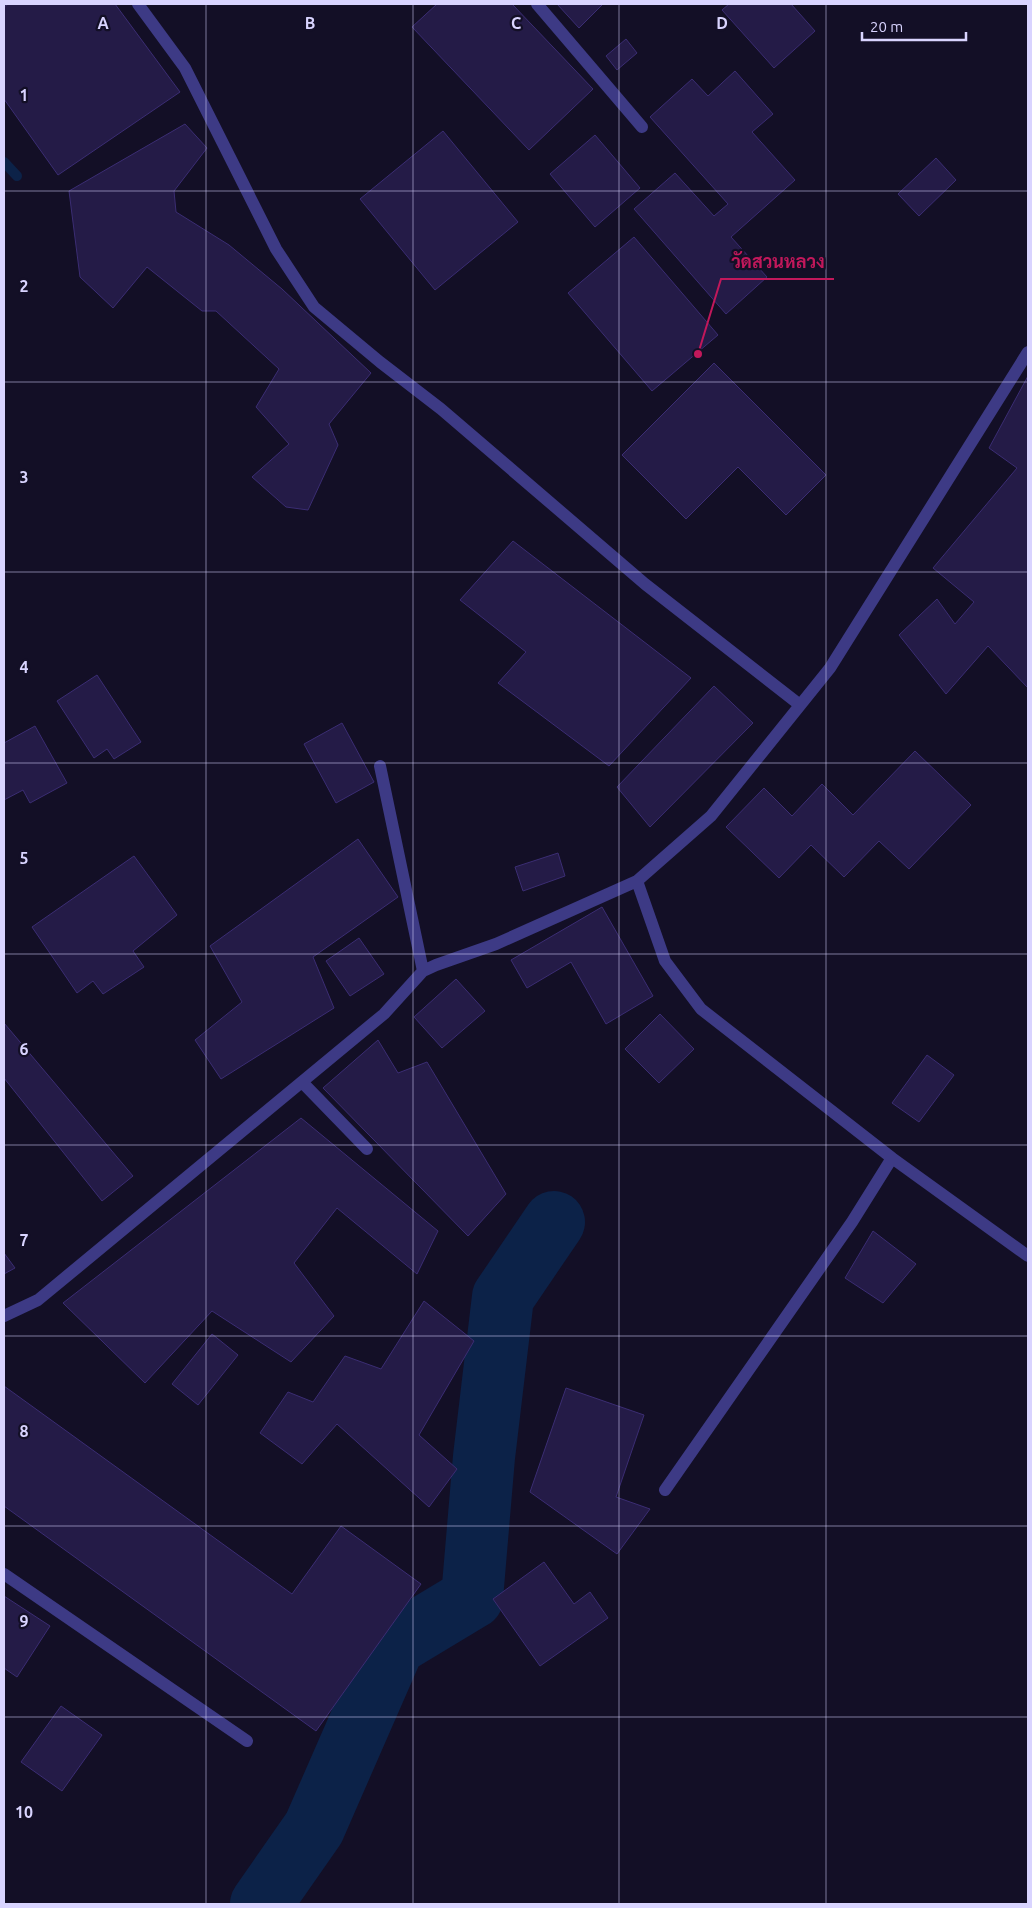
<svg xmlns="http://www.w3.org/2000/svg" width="1032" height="1908" font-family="Ubuntu,Sarabun,sans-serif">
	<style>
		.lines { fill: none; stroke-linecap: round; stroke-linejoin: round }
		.stream { stroke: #0c2248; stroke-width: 10 }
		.river { stroke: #0c2248; stroke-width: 62 }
		.building { fill: #241b47; stroke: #3b2d73 }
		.minor { stroke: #3d3a85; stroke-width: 12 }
		.grid { fill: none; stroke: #d9d4ff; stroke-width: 1; stroke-opacity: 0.55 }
		.grid-label { font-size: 16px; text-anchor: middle; font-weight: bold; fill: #d9d4ff; stroke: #130f26; stroke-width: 4.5; stroke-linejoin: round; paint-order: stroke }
		.leader { fill: none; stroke: #c2185b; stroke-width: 2 }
		.callout-dot { fill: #c2185b; stroke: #130f26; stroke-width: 2 }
		.callout-label { font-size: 18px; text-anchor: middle; font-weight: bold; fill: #c2185b; stroke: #130f26; stroke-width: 4.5; stroke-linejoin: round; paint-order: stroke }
	</style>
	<rect width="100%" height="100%" fill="#130f26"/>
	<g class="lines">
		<path class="stream" d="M4 162 17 176"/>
		<path class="river" d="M261 1904 314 1828 394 1645 472 1598 484 1457 503 1297 554 1222"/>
	</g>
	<path class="building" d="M8 4H115L180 92 58 175 4 99V7Z
		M437 4H512L593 89 529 150 412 27Z
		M557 4H603L579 28Z
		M729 4H791L815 31 774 68 722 10Z
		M626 39 637 53 617 70 606 56Z
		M735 71 773 114 752 132 795 180 731 237 767 277 726 314 634 209 675 173 714 216 728 204 650 117 692 79 708 96Z
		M185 124 207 148 174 191 176 212 229 245 282 289 371 373 329 424 338 445 308 510 286 507 252 477 289 444 256 407 279 369 216 311H202L147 267 113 308 80 277 69 191Z
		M443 131 518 222 435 290 360 199Z
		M595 135 640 188 595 227 550 174Z
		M936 158 956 180 919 216 898 194Z
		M634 237 718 335 652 391 568 293Z
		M714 363 826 475 786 515 738 467 686 519 622 455Z
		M1028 376V688L988 646 946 694 899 635 937 599 955 624 974 602 933 568 1017 468 989 448Z
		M513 541 691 678 609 766 498 683 526 652 460 600Z
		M97 675 141 742 114 759 107 749 94 758 57 701Z
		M714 686 753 723 650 827 617 787Z
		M342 723 374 782 336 803 304 744Z
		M35 726 67 783 30 803 23 790 4 800V743Z
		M915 751 971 805 909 869 879 841 844 877 811 845 779 878 726 827 764 788 792 816 822 784 853 815Z
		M358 839 398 897 313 957 334 1008 221 1079 195 1040 242 1002 210 946Z
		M558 853 565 876 523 891 515 867Z
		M134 856 177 915 133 951 144 967 103 994 93 981 77 993 32 927Z
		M602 907 653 996 606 1024 571 962 527 988 511 960Z
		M359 938 384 974 350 996 326 961Z
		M456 979 485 1011 442 1048 414 1017Z
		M660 1014 694 1049 659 1083 625 1049Z
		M4 1023 133 1176 102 1201 4 1078Z
		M378 1040 398 1073 427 1062 506 1194 468 1236 323 1088Z
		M927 1055 954 1075 919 1122 892 1103Z
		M301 1118 438 1231 417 1274 337 1208 294 1263 334 1316 291 1362 212 1311 145 1383 63 1303Z
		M873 1231 916 1264 883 1303 845 1278Z
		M4 1253 15 1268 4 1274Z
		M424 1301 474 1341 419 1435 457 1469 429 1507 337 1424 302 1464 260 1433 288 1392 313 1402 345 1356 381 1369Z
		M212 1334 238 1355 198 1405 172 1384Z
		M4 1386 292 1594 341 1526 421 1584 316 1731 4 1506Z
		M566 1388 644 1415 616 1497 650 1509 617 1554 530 1492Z
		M544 1562 574 1604 590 1592 608 1618 540 1666 493 1599Z
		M4 1596 50 1626 17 1677 4 1668Z
		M61 1706 102 1735 62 1791 21 1762Z"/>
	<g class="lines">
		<path class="minor" d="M138 4 185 68 276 249 314 307 380 362 441 409 645 584 800 705
			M537 4 642 127
			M380 766 423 971
			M637 881 665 961 701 1009 892 1158 852 1222 665 1490
			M302 1082 367 1149
			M892 1158 1028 1256
			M4 1316 38 1300 384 1014 423 971 436 965 496 944 637 881 711 816 830 668 1028 352
			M4 1574 247 1741"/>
	</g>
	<path class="grid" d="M206 4V1904M413 4V1904M619 4V1904M826 4V1904M4 191H1028M4 382H1028M4 572H1028M4 763H1028M4 954H1028M4 1145H1028M4 1336H1028M4 1526H1028M4 1717H1028"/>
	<g class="grid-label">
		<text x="103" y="29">A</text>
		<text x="310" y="29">B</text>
		<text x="516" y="29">C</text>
		<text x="722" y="29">D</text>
		<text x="24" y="101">1</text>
		<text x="24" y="292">2</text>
		<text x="24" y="483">3</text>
		<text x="24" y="673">4</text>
		<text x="24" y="864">5</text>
		<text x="24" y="1055">6</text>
		<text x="24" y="1246">7</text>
		<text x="24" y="1437">8</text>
		<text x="24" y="1627">9</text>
		<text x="24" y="1818">10</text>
	</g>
	<path class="leader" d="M698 354L721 279H834"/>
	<circle class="callout-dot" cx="698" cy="354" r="5"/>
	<g class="callout-label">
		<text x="778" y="268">วัดสวนหลวง</text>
	</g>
	<rect width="1032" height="1908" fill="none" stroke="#d9d4ff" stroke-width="10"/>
	<path d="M862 32v8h104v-8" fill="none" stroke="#d9d4ff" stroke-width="2.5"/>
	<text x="870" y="32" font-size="15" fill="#d9d4ff" stroke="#130f26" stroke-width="4" paint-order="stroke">20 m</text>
</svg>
